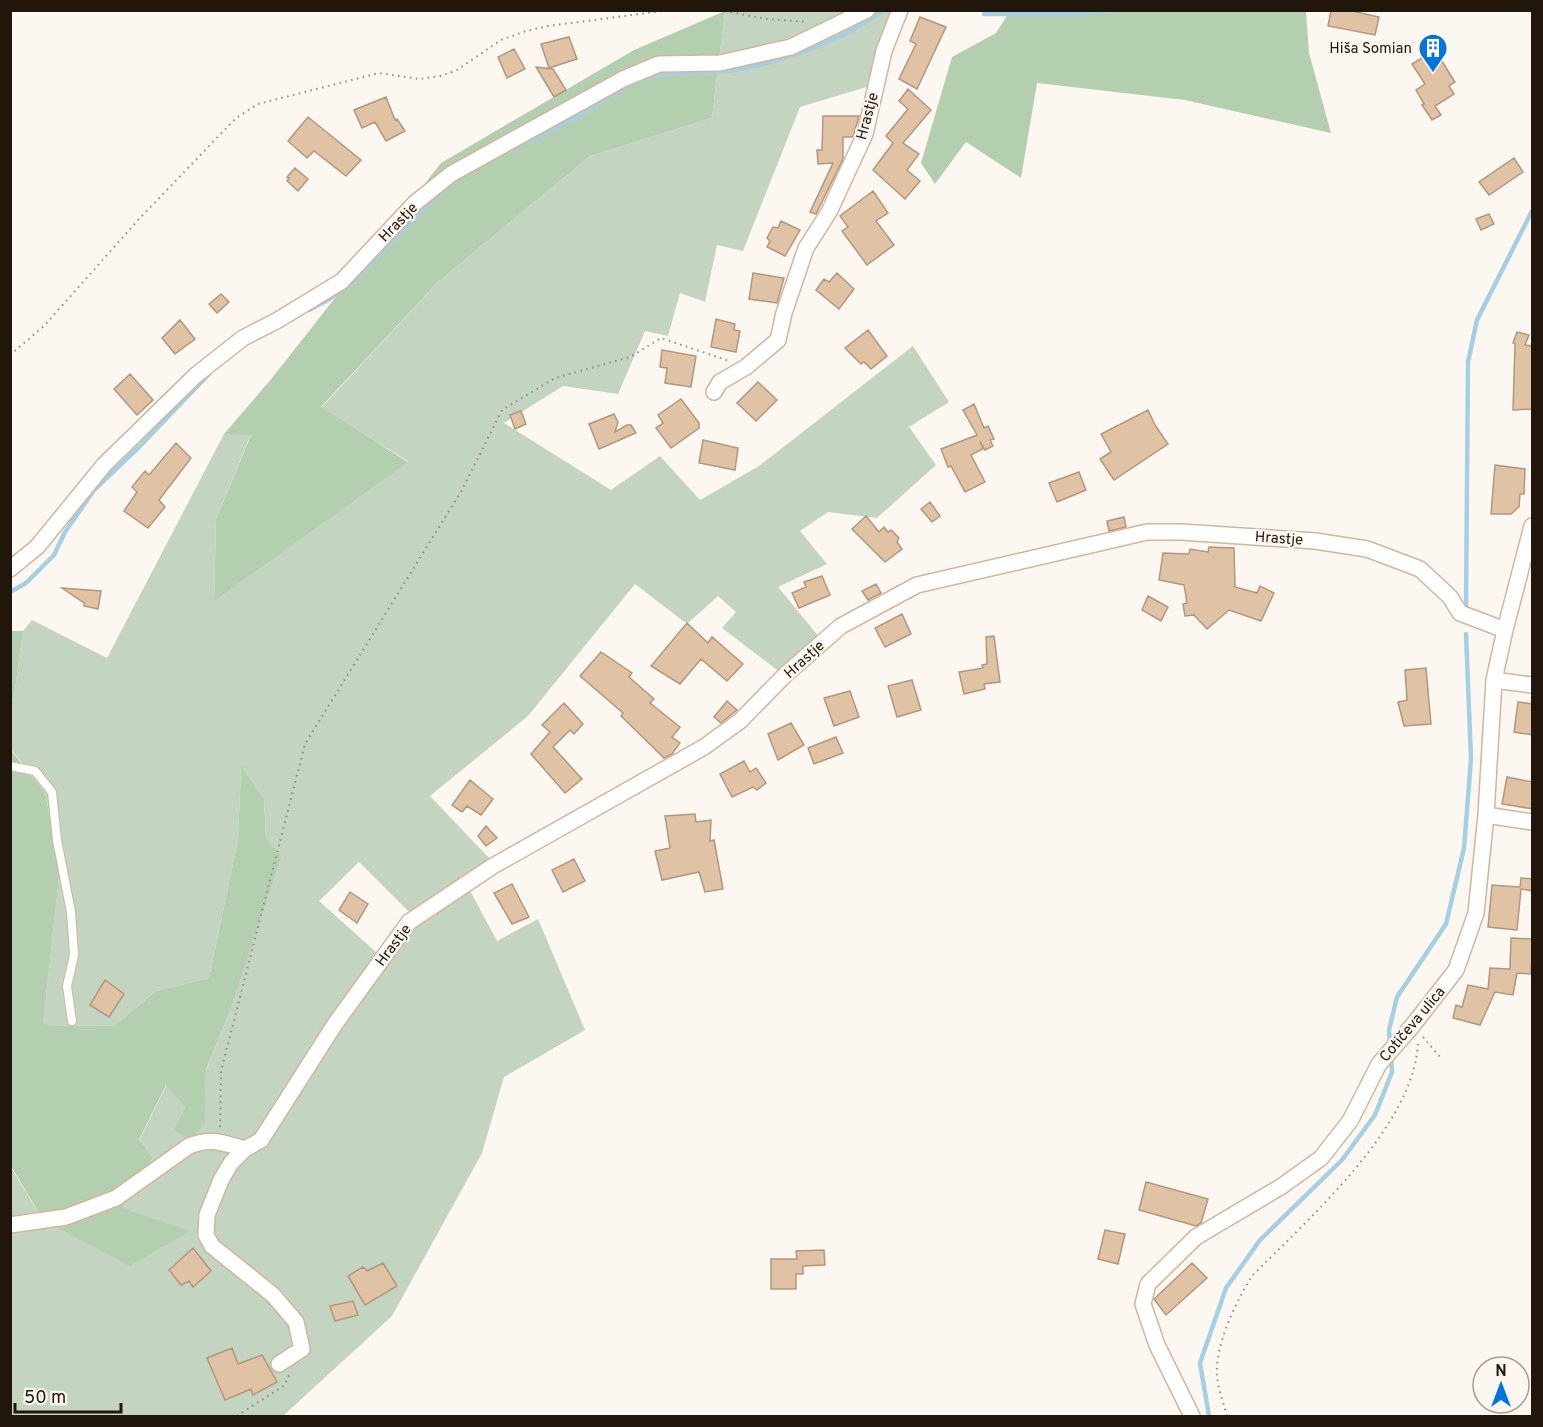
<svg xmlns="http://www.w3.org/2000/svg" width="1543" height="1427" font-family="Overpass,sans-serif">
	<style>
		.green { fill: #c3d4c0 }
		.forest { fill: #b4cfb0 }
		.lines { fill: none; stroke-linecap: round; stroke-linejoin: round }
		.stream { stroke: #a5cfe2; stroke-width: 4.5 }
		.building { fill: #e0c2a5; stroke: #b2977d; stroke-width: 1.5 }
		.service-casing { stroke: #d2b69b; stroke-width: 10 }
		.minor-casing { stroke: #d2b69b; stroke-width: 18 }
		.path { stroke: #918981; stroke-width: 2; stroke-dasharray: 1.5 4.5; stroke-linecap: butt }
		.service { stroke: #fff; stroke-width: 8 }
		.minor { stroke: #fff; stroke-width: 15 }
		.labels { text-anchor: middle; stroke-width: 4.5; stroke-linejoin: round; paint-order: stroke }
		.poi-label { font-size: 15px; fill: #20160c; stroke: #fdf7f1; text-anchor: end }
		.street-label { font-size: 15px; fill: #20160c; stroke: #fdf7f1 }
	</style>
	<rect width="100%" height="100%" fill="#fdf7f1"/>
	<path class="green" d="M725 11H893L870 86 800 107 743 251 717 245 705 302 680 293 668 336 645 331 618 394 563 386 504 423 611 490 660 456 700 500 759 466 913 346 949 402 909 427 936 465 877 518 828 512 800 531 827 564 778 587 820 638 781 673 722 628 736 612 718 596 687 624 635 584 528 716 430 796 491 860 411 914 359 862 319 901 386 961 412 926 468 887 497 941 538 919 585 1030 504 1077 482 1153 392 1316 283 1416H11L10 1166 43 1220 189 1231 121 1209 153 1158 139 1141 167 1084 185 1107 175 1130 204 1123 206 1071 229 1013 266 838 264 799 241 767 238 840 209 978 156 991 114 1026 43 1025 60 868 45 792 11 749V719L23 631 32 620 107 658 224 434H251L216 519 214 600 408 461 321 408 438 282 590 156 712 118Z"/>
	<path class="forest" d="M725 11 712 118 590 156 438 282 321 407 408 462 214 601 216 519 251 435 224 434 272 378 441 163 634 50Z
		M1010 11H1306L1309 53 1331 133 1185 100 1037 83 1021 178 966 142 935 184 921 163 952 57 996 33Z
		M11 631H23L11 719 10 631Z
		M10 749 45 792 60 868 43 1025 114 1026 156 991 209 978 238 840 241 766 264 799 266 838 281 857 229 1013 206 1070 205 1123 191 1140 174 1130 185 1107 166 1085 139 1140 153 1158 122 1208 190 1231 130 1266 43 1220 11 1166Z"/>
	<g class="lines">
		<path class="stream" d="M984 14H1072L1117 10
			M506 152C531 140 556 129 580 115 602 102 627 82 652 76 679 71 708 74 735 70 781 62 845 40 883 10
			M309 310 328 300 355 280 440 192
			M10 592 26 583 54 555 65 532 94 490 140 446 209 374
			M1466 607 1468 362 1477 320 1532 211
			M1390 1044 1389 1030 1397 997 1446 924 1464 848 1471 759 1466 634
			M1209 1416 1200 1363 1226 1288 1260 1240 1342 1160 1375 1115 1392 1072 1391 1055"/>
	</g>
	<path class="building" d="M1331 10H1348L1379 17 1375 35 1328 26Z
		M920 17 946 27 917 89 899 79 916 44 910 41Z
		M569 37 577 59 549 68 541 44Z
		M514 49 525 69 507 78 498 57Z
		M1435 50 1455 82 1449 86 1454 94 1435 106 1441 115 1432 120 1422 105 1424 104 1416 90 1425 84 1412 64Z
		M536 67 553 69 566 90 554 97Z
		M908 89 931 110 903 143 919 154 907 170 920 181 905 199 873 170 893 143 886 136 908 109 899 101Z
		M386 97 395 120 397 119 405 131 386 141 375 122 362 128 354 110Z
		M823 116H859L853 137H843V159L816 214 810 212 833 163 818 164 817 150H822Z
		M308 117 361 160 346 176 314 151 307 158 288 141Z
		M1514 158 1523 172 1489 195 1479 182Z
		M295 168 308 179 298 191 287 181 289 178 287 177Z
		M873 191 888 213 876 221 894 245 867 265 842 231 848 227 840 216Z
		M1489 214 1494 224 1481 230 1476 219Z
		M781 221 800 230 785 256 767 247 770 241 767 238 773 227 778 228Z
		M753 273 784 278 777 303 749 299Z
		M837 273 854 289 839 309 816 290 824 279 829 282Z
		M221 294 229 302 217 313 209 304Z
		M716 319 735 324 734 330 740 331 736 352 711 347Z
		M180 320 195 339 175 354 162 338Z
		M868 330 887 356 871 369 864 362 861 364 845 348Z
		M1517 332 1529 335 1525 345 1533 346V409L1513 410 1515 344 1513 343Z
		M662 350 696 356 691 387 665 383 667 368 660 367Z
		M130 374 153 400 137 415 114 389Z
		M758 382 777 400 756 421 737 403Z
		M681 399 699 423V428L671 448 656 428 663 423 658 415Z
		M974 404 984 428 988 426 994 439 990 440 993 446 985 450 980 441 983 449 971 455 985 482 965 492 951 466 948 467 941 449 977 435 963 410Z
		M1148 410 1155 425 1168 444 1114 480 1100 459 1111 452 1101 434Z
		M521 411 526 424 515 429 510 415Z
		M614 414 618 422 615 432 627 425H631L636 433 599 449 589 424Z
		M703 440 738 448 735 470 699 463Z
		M176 443 191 458 159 500 165 507 148 528 124 511 137 492 132 487 145 471 149 475Z
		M1495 465 1525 469 1524 494H1520L1519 507 1511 514H1491Z
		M1079 472 1086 490 1057 502 1049 483Z
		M930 502 940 516 932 522 921 509Z
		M866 516 879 532 884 527 888 532 891 530 899 538 897 542 902 549 885 562 852 529Z
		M1124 517 1126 527 1109 531 1107 521Z
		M1209 547 1234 548 1235 587 1257 593 1260 586 1274 593 1261 621 1229 610 1207 629 1194 615 1185 616 1183 604 1187 603 1184 585 1159 580 1163 553 1189 554 1190 549 1208 552Z
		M822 576 830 595 799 608 792 593 806 587 804 582Z
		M876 584 881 593 868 600 862 591Z
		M62 588 101 591 98 609 84 606V603Z
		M1148 596 1168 607 1161 621 1142 610Z
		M902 614 911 634 885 647 875 628Z
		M687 623 708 643 712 637 743 664 727 681 701 659 680 684 651 666Z
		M994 636 1000 682 984 684 985 689 964 694 959 672 983 668 982 665 987 664 986 637Z
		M601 652 632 673 629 677 654 699 650 703 680 727 672 737 680 743 672 754 664 758 621 716 623 713 580 676Z
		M1426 668 1431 724 1404 726 1398 702 1407 700 1405 670Z
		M912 680 921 710 897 717 888 686Z
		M850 691 859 717 834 726 824 698Z
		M727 701 737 710 721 723 714 717Z
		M1518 702 1533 704V735L1514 732Z
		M564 703 583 724 574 734 570 730 553 747 582 779 565 793 531 754 550 732 542 725Z
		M791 723 804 745 778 760 768 734Z
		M836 737 843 753 814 764 808 748Z
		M744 761 750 772 756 768 766 783 757 790 753 787 732 797 720 774Z
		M1507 777 1533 782V809L1502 804Z
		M470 780 493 799 481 815 467 806 462 812 452 805Z
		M695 814 696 822 711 820 710 841 714 840 723 889 705 892 699 872 662 880 655 851 670 848 665 816Z
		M486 826 497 838 486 846 478 836Z
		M574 859 585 881 563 892 552 870Z
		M1521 878 1533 879V891L1521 889 1517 930 1488 927 1492 885 1520 887Z
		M512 884 529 917 512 924 494 893Z
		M350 892 368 904 357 923 339 910Z
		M1511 938 1533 939 1531 974 1517 973 1513 995 1495 992 1480 1025 1453 1018 1456 1005 1462 1007 1468 985 1488 989 1490 968 1510 969Z
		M105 980 124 994 109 1017 90 1005Z
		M1146 1182 1208 1199 1201 1223 1196 1226 1139 1210Z
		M1105 1230 1125 1234 1118 1264 1098 1259Z
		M193 1248 211 1271 193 1287 189 1281 181 1285 169 1270Z
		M824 1250 825 1265 803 1266V1274H796V1289H771V1259H797L796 1251Z
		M383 1263 397 1286 365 1305 348 1276 363 1267 367 1271Z
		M1192 1263 1207 1278 1166 1315 1154 1299Z
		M353 1301 358 1315 335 1321 330 1306Z
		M232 1348 238 1364 262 1355 277 1382 253 1395 251 1389 225 1400 207 1358Z"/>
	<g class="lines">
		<g class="service-casing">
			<path id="service" d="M10 766 35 771 52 792 57 840 71 912 74 955 67 986 72 1021"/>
		</g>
		<g class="minor-casing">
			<path id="minor" d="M714 392 720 382 746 367 778 340 784 313 806 248 829 212 865 134 884 51 900 10
				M10 569 37 547 104 465 196 375 243 338 278 320 342 281 415 203 451 174 623 79 659 64 720 63 791 47 867 10
				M1494 680 1532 685
				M1486 815 1532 822
				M245 1149 231 1163 221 1180 207 1215 206 1235 212 1246 273 1295 296 1322 302 1349 279 1364
				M10 1225 66 1217 116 1198 189 1146C211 1137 223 1143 245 1149L261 1140 335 1024 409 922 493 866 704 747 740 721 785 675 841 626 917 585 1147 532H1181L1315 541 1367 549 1420 569 1450 597 1460 613 1505 630
				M1192 1416 1157 1345 1143 1304 1148 1284 1196 1237 1282 1186 1321 1158 1350 1121 1379 1064 1413 1025 1456 970 1476 913 1486 815 1494 680 1505 630 1532 526"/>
		</g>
		<path class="path" d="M719 10 767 19 808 22
			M10 355 44 326 139 219 236 118 258 104 379 73 419 79 441 76 457 70 501 40 526 31 548 26 670 10
			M1423 1037 1440 1057
			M220 1127 221 1071 305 744 462 490 502 410 555 378 630 357 661 338 729 361
			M237 1416 285 1385 289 1375
			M1227 1416C1224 1404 1218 1389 1217 1376 1215 1344 1236 1302 1252 1276 1308 1219 1415 1126 1418 1042"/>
		<use href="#service" class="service"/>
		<use href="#minor" class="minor"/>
	</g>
	<defs>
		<g id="building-pin" transform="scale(1.5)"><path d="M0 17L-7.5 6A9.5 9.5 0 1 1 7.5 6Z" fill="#0076dd" stroke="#fdf7f1"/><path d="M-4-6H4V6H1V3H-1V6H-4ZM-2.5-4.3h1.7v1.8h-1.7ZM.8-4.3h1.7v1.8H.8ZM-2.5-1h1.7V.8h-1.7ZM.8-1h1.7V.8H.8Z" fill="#fff"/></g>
	</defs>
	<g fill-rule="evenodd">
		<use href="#building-pin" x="1433" y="48"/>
	</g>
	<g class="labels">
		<g class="poi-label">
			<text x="1412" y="53">Hiša Somian</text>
		</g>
		<g class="street-label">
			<text transform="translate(867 116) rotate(-75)" y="5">Hrastje</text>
			<text transform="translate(398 222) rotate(-46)" y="5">Hrastje</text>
			<text transform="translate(1279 538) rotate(4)" y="5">Hrastje</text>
			<text transform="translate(804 659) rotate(-42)" y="5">Hrastje</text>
			<text transform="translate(393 945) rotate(-53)" y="5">Hrastje</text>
			<text transform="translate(1412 1024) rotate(-50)" y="5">Cotičeva ulica</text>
		</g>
	</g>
	<rect width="1543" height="1427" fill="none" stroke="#20160c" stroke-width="24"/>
	<g transform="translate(1501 1385)"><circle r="28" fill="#fdf7f1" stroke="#a59d95" stroke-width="1.5"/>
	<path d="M0-4.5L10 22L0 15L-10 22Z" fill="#0076dd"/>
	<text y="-9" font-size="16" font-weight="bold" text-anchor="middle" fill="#20160c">N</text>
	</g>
	<path d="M15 1403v9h106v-9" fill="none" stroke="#20160c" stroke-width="3"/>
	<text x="24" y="1403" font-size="18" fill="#20160c" stroke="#fdf7f1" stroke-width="4.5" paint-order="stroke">50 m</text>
</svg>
